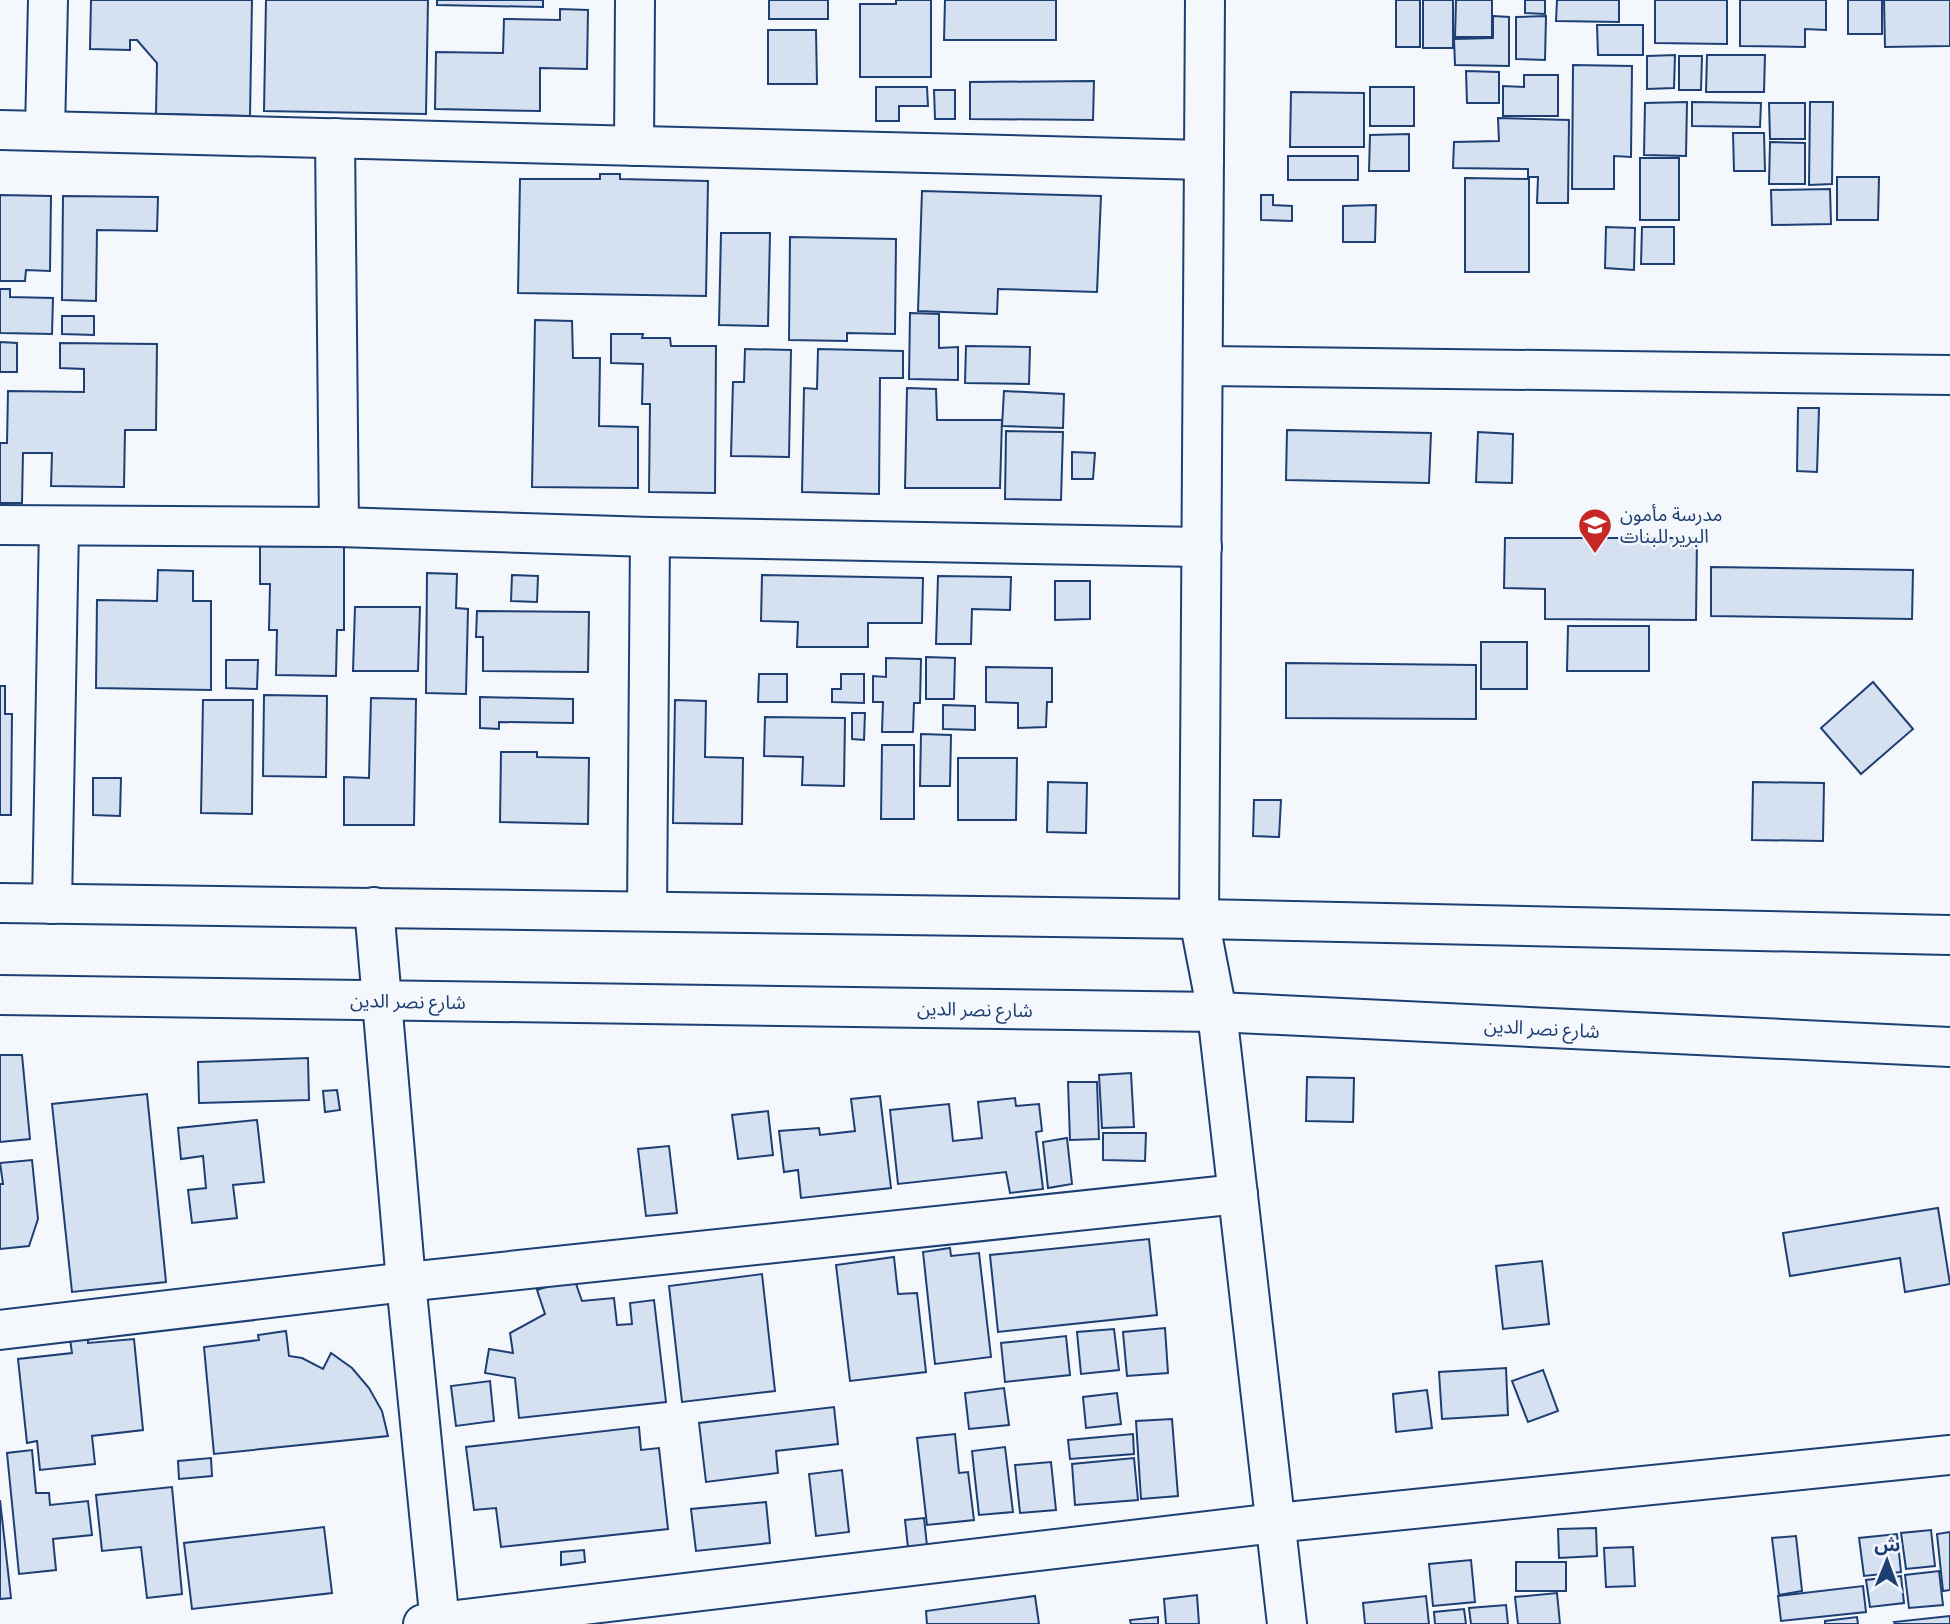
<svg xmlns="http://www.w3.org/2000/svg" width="1950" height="1624" font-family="'IBM Plex Sans','Noto Sans Arabic',sans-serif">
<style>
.building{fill:#d5e0f0;stroke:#1d3f73;stroke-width:2}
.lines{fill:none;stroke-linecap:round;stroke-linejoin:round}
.minor-casing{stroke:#1d3f73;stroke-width:42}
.minor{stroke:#f4f7fb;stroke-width:38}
.labels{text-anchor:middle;stroke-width:5;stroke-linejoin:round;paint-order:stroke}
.poi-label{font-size:19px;fill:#1d3f73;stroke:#f4f7fb;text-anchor:start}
.street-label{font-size:19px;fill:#1d3f73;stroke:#f4f7fb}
</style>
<rect width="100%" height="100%" fill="#f4f7fb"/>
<g class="building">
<polygon points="91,0 252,0 250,116 156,114 157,63 137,40 130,40 130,50 90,49"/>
<polygon points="266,0 428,0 426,114 264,111"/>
<polygon points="437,0 543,0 543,7 437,5"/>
<rect x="769" y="0" width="59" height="19"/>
<polygon points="896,0 931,0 931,77 860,77 860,4 896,4"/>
<polygon points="945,0 1056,0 1056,40 944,40"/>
<rect x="1396" y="0" width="24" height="47"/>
<rect x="1423" y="0" width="30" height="48"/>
<polygon points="1456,0 1492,0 1492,37 1455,37"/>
<polygon points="1525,0 1545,0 1545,14 1525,13"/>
<polygon points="1557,0 1619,0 1619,22 1556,21"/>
<polygon points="1655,0 1727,0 1727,44 1655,43"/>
<polygon points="1740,0 1826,0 1826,30 1805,29 1805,47 1740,46"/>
<rect x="1848" y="0" width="34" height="34"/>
<polygon points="1884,0 1950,0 1950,46 1885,47"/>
<polygon points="560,9 588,10 587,69 540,68 540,111 435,109 436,52 503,53 504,19 560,20"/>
<polygon points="1493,16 1509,17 1509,66 1455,65 1454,39 1493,38"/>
<polygon points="1546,16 1545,60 1516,59 1516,17"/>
<polygon points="1597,25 1643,25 1643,55 1598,55"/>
<polygon points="768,30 816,30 817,84 768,84"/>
<polygon points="1675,55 1674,88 1647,89 1647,56"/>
<polygon points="1707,55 1765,55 1764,92 1706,92"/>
<polygon points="1679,56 1702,56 1701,90 1679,90"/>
<polygon points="1573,65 1632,66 1631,157 1614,156 1614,189 1572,189"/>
<polygon points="1466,71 1499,72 1499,103 1467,103"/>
<polygon points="1524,75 1558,75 1558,116 1503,116 1503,86 1524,87"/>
<polygon points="1094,81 1093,120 970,119 970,82"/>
<polygon points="876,87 927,87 928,106 899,106 899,121 876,121"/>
<rect x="1370" y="87" width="44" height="39"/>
<polygon points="934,90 955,90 955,119 935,119"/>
<polygon points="1291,92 1364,93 1364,147 1290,147"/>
<polygon points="1687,102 1686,156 1644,155 1645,103"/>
<polygon points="1692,102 1761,103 1760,127 1692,126"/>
<polygon points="1810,102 1833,102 1832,184 1809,185"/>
<polygon points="1769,103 1805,103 1805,139 1770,139"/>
<polygon points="1498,118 1569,120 1568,203 1537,203 1538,177 1528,177 1528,169 1453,168 1454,142 1499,141"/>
<polygon points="1733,133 1764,133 1765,171 1734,171"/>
<polygon points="1409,134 1409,171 1369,171 1370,135"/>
<polygon points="1770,142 1805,143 1805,184 1769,184"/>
<rect x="1288" y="156" width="70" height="24"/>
<rect x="1640" y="158" width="39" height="62"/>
<polygon points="600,174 620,174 620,179 708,181 706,296 518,293 520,179 600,179"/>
<polygon points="1837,177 1879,177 1878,220 1837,220"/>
<polygon points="1465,178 1529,179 1529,272 1465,272"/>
<polygon points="1830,189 1831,224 1772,225 1771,190"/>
<polygon points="922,191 1101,196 1097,292 998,289 997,314 918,311"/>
<polygon points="0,195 51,196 50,271 26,270 25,281 0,281"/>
<polygon points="1261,195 1273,195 1273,205 1292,206 1292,221 1261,220"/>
<polygon points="63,196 158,197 157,231 97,230 96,301 62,300"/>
<polygon points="1376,205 1375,242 1343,242 1343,206"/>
<polygon points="1606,227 1635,228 1634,270 1605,268"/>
<polygon points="1642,227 1674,227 1674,264 1641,264"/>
<polygon points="721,233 770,233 768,326 719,325"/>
<polygon points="790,237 896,239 895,334 847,333 847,341 789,340"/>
<polygon points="0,289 10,289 10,297 53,298 52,334 0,333"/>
<polygon points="910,313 939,314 939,348 958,347 958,380 909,379"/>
<polygon points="62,316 94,316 94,335 62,334"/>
<polygon points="535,320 572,321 573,358 600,358 599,426 638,427 638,488 532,487"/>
<polygon points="611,334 643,334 642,338 670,338 671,346 716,346 715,493 649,492 650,404 642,404 643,364 611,363"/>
<polygon points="0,342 17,343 17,372 0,372"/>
<polygon points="60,343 157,344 156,430 125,430 124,487 51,486 52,453 23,453 22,503 0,503 0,443 7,443 8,391 84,392 84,369 60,368"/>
<polygon points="966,346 1030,347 1029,384 965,383"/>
<polygon points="745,349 791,350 789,457 731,456 733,382 744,382"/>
<polygon points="818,349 903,351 903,378 880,378 879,494 802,492 804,388 817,389"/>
<polygon points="907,388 936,389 937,420 1002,420 1000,488 905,488"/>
<polygon points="1004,391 1064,394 1063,428 1002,426"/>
<polygon points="1798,408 1819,408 1817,472 1797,471"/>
<polygon points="1287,430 1431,433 1429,483 1286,480"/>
<polygon points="1006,431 1063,432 1061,500 1005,499"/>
<polygon points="1478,432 1513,434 1512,483 1476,482"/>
<polygon points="1072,452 1095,453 1093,479 1072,479"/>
<polygon points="1505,538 1697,538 1696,620 1545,619 1545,589 1504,588"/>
<polygon points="260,546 344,547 344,630 337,630 336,676 276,675 277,630 269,630 270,584 260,584"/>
<polygon points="1711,567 1913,570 1912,619 1711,616"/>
<polygon points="158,570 193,571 193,601 211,601 211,690 96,688 97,600 157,601"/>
<polygon points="427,573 457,574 456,608 468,609 466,694 426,693"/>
<polygon points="512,575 538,576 537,602 511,601"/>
<polygon points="762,575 923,578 922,623 868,623 868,647 797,647 798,622 761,621"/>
<polygon points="938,576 1011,577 1010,610 972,609 971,644 936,644"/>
<polygon points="1055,581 1090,581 1090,619 1055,620"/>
<polygon points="355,607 420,607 418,671 353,671"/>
<polygon points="477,611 589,612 588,672 483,671 483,637 476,637"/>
<polygon points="1568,626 1649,626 1649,671 1567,671"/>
<rect x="1481" y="642" width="46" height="47"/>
<polygon points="926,657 955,658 954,699 926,699"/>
<polygon points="886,658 921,659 920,703 914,703 913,732 882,732 883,702 873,702 873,676 886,677"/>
<polygon points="226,660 258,660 257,689 226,688"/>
<polygon points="1286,663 1476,665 1476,719 1286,718"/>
<polygon points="986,667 1052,668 1052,702 1047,702 1046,727 1018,728 1018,703 986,702"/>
<polygon points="759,674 787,674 787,702 758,702"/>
<polygon points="841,674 864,674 864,703 832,702 832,689 841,689"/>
<polygon points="1873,682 1913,729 1861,774 1821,728"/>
<polygon points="0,686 5,686 5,714 12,714 11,815 0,815"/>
<polygon points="264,695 327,696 326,777 263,776"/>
<polygon points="480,697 573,699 573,723 499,722 499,729 480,728"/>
<polygon points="371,698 416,699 414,825 344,825 344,777 369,778"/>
<polygon points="203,700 253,700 252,814 201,813"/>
<polygon points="675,700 706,701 705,757 743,758 742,824 673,823"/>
<polygon points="943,705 975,706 975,730 943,729"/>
<polygon points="852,713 865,713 864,740 852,739"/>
<polygon points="765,717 845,718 844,786 802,785 803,757 764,756"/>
<polygon points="921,734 951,735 950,786 920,786"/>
<polygon points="882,745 914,745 914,819 881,819"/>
<polygon points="501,752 537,752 537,757 589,758 588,824 500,822"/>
<polygon points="958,758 1017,758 1016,820 958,820"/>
<polygon points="93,778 121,778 120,816 93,815"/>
<polygon points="1048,782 1087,783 1086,833 1047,832"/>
<polygon points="1753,782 1824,783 1823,841 1752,840"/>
<polygon points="1254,800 1281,800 1279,837 1253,836"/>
<polygon points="0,1055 22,1055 30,1139 0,1142"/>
<polygon points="308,1058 309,1100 199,1103 198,1062"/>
<polygon points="1131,1073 1134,1127 1102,1128 1099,1075"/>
<polygon points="1307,1077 1354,1078 1353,1122 1306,1121"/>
<polygon points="1068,1082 1097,1082 1099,1139 1070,1140"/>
<polygon points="337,1090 340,1110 325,1112 323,1091"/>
<polygon points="147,1094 166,1282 72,1292 52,1104"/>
<polygon points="880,1096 891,1188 801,1198 798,1170 784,1172 779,1131 819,1128 820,1135 855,1131 851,1099"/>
<polygon points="1015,1098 1016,1106 1039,1104 1042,1131 1036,1132 1043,1189 1010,1193 1006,1172 898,1184 890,1110 949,1104 953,1141 982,1138 978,1102"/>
<polygon points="768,1111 773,1155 738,1159 732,1115"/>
<polygon points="257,1120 264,1182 233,1185 237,1218 192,1223 188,1190 206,1188 203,1156 181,1159 178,1128"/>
<polygon points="1103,1133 1146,1133 1145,1161 1103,1160"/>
<polygon points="1067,1138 1072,1184 1048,1188 1043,1142"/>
<polygon points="669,1146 677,1213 646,1216 638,1149"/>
<polygon points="32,1160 38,1219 29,1246 0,1249 0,1184 3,1184 0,1163"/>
<polygon points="1938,1208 1950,1284 1905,1292 1900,1258 1790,1276 1783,1233"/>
<polygon points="1149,1239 1157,1315 998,1332 990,1255"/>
<polygon points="950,1248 951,1256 979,1253 991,1357 935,1364 923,1252"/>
<polygon points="894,1257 898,1294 917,1293 926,1372 850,1381 836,1265"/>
<polygon points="1542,1261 1549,1324 1503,1329 1496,1266"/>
<polygon points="762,1274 775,1391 682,1402 669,1286"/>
<polygon points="574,1278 582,1301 614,1298 617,1325 632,1324 630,1303 654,1300 666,1402 519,1418 515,1378 485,1373 489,1349 513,1353 510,1333 545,1314 537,1290"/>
<polygon points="1165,1328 1168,1373 1127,1376 1123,1332"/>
<polygon points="1114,1329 1119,1370 1081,1374 1077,1332"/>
<polygon points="286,1331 289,1356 302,1358 323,1369 331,1353 352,1368 369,1388 382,1411 388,1436 214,1454 204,1347 259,1340 258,1335"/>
<polygon points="1066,1336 1070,1375 1005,1382 1001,1343"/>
<polygon points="88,1337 88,1343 134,1339 143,1430 92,1436 95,1464 40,1470 37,1441 27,1443 18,1359 72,1353 70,1339"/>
<polygon points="1506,1368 1508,1415 1442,1419 1439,1372"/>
<polygon points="1543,1370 1558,1411 1528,1422 1512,1381"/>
<polygon points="490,1381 494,1421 456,1426 451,1386"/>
<polygon points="1004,1388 1009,1425 969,1429 965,1393"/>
<polygon points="1427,1390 1432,1428 1396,1432 1393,1394"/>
<polygon points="1117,1393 1121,1424 1086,1428 1083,1397"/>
<polygon points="834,1407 838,1444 776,1451 778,1473 706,1482 699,1423"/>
<polygon points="1172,1419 1178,1496 1141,1499 1136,1421"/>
<polygon points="639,1427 641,1450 659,1448 668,1529 501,1547 496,1508 474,1510 466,1447"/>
<polygon points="955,1434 959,1473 968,1472 974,1520 927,1525 917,1438"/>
<polygon points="1133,1434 1134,1454 1070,1459 1068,1440"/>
<polygon points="1005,1447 1013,1512 979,1515 972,1451"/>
<polygon points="32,1450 36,1493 49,1493 50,1505 88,1501 92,1535 53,1539 56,1570 19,1574 7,1453"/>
<polygon points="211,1458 212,1476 179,1479 178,1461"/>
<polygon points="1134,1458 1138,1500 1075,1505 1072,1464"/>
<polygon points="1051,1462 1056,1510 1020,1513 1015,1465"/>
<polygon points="842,1470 849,1532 816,1536 809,1474"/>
<polygon points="172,1487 182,1594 147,1598 141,1547 102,1551 96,1495"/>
<polygon points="0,1500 11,1598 0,1599"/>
<polygon points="766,1502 770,1543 696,1551 691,1509"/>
<polygon points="924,1518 928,1555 909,1557 905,1520"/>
<polygon points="324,1527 332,1593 192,1609 184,1543"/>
<polygon points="1596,1528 1597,1556 1559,1558 1558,1529"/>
<polygon points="1931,1530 1935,1566 1906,1569 1901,1533"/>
<polygon points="1950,1532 1950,1590 1943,1591 1937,1534"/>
<polygon points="1897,1534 1901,1572 1864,1576 1859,1538"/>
<polygon points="1796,1536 1802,1591 1779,1595 1772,1538"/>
<polygon points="1633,1547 1635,1586 1606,1587 1604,1548"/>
<polygon points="584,1550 585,1562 561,1565 561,1552"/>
<polygon points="1471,1560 1475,1602 1433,1606 1429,1564"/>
<rect x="1516" y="1562" width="50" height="29"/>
<polygon points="1939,1571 1943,1605 1909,1608 1905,1575"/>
<polygon points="1901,1576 1904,1603 1870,1607 1866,1580"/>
<polygon points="1863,1586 1866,1612 1781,1621 1778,1596"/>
<polygon points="1557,1593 1560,1624 1518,1624 1515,1597"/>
<polygon points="1197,1595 1199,1624 1166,1624 1164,1599"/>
<polygon points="1035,1596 1039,1624 927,1624 926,1611"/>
<polygon points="1426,1596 1429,1624 1365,1624 1363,1603"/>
<polygon points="1506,1605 1508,1624 1471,1624 1469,1608"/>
<polygon points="1464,1609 1466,1624 1435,1624 1434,1612"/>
<polygon points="1950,1616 1950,1624 1895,1624 1894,1622"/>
<polygon points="1158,1617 1158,1624 1131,1624 1130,1620"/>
<polygon points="1857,1617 1858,1624 1825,1624 1825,1621"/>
</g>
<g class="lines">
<g class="minor-casing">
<g id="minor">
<polyline points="1205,0 1199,919 1217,1012 1287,1624"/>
<polyline points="0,130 1204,160"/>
<polyline points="45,131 48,0"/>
<polyline points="335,138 339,527"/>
<polyline points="634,146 635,0"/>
<polyline points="1203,366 1950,375"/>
<polyline points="0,525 339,527 650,537 1202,547"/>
<polyline points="0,903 1199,919 1950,935"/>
<polyline points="52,904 59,526"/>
<polyline points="374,907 406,1282 440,1624"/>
<polyline points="647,911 650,537"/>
<polyline points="0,995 1217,1012 1950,1047"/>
<polyline points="0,1330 406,1282 1238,1194"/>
<polyline points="423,1624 1275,1523 1950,1455"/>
</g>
</g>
<use href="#minor" class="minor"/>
</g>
<defs>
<g id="school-pin" transform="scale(1.75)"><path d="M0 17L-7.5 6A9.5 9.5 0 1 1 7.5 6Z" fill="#c62828" stroke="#f4f7fb"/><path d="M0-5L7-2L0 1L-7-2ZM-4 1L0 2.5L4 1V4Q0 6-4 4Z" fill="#fff"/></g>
</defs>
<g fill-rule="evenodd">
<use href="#school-pin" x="1595" y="525"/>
</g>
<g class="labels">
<g class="poi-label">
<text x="1620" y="521">مدرسة مأمون<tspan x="1620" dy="22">البرير للبنات</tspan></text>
</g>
<g class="street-label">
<text transform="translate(408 1001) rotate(1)" y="7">شارع نصر الدين</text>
<text transform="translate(975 1009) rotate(1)" y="7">شارع نصر الدين</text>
<text transform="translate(1542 1028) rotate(3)" y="7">شارع نصر الدين</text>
</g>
</g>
<g transform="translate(1887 1561) rotate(1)" stroke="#f4f7fb" stroke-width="5" paint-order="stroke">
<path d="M0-5L12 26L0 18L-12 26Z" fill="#1d3f73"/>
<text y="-10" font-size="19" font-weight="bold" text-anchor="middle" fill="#1d3f73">ش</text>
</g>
</svg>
